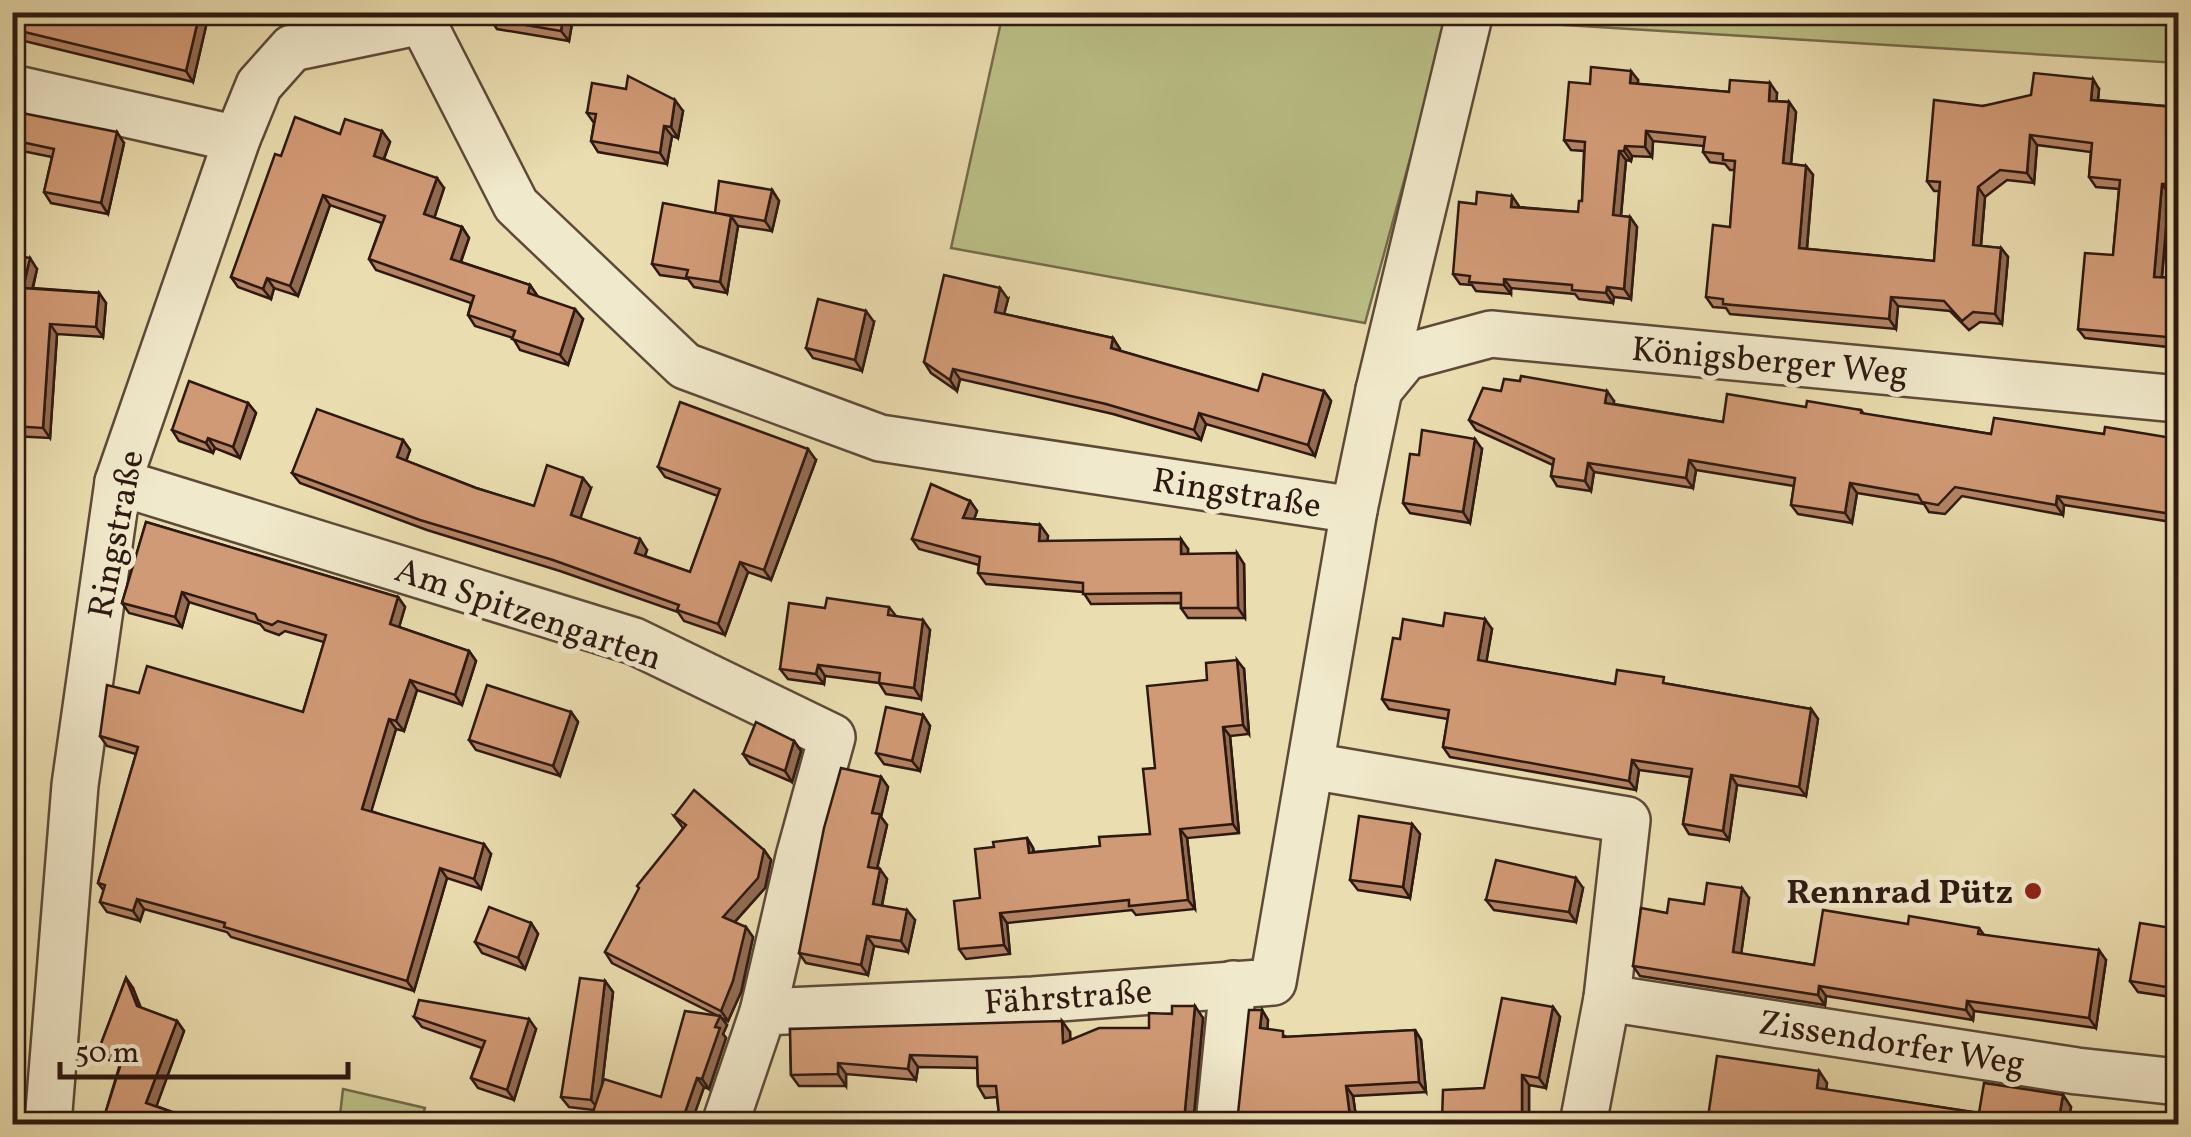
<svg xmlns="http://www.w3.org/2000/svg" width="2191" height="1137" font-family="Vollkorn,serif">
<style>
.green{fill:#bbc087;stroke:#746c4c;stroke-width:2.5}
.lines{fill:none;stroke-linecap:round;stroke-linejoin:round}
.minor-casing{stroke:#5d4a38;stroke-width:50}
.minor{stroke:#f1e9cb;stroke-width:45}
.wall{fill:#b48465;stroke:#2e1911;stroke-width:2.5}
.shaded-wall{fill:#926c53;stroke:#2e1911;stroke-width:2.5}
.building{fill:#d19a76;stroke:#2e1911;stroke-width:2.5}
.poi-dot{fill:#8f2418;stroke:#f1e9cb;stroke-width:4}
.labels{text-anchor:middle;stroke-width:10;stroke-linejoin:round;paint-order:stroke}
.street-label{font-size:35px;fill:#2e1911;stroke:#f1e9cb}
.poi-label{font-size:35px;font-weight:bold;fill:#2e1911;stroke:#f1e9cb;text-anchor:end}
</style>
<rect width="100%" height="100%" fill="#eaddaf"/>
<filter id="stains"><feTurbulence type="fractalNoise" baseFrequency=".002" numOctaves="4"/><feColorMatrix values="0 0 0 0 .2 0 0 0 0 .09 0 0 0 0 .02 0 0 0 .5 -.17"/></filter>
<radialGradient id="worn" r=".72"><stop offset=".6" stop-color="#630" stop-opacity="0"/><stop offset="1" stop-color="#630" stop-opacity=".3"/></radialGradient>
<g class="green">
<polygon points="1487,12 2178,13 2178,63 1485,20"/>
<polygon points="1003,13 1450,13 1365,323 951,248"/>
<polygon points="343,1089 425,1108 420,1124 339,1124"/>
</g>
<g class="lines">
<g class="minor-casing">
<g id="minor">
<polyline points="12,88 237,139"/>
<polyline points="1379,390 1406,357 1491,334 2178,399"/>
<polyline points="118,482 634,641 832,737 799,857 763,1012"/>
<polyline points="1311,766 1627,820 1607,998 1583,1124"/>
<polyline points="1607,998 2077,1071 2178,1082"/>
<polyline points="48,1124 75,785 118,482 237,139 259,85 292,48 422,21 516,205 685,366 880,438 1354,510"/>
<polyline points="725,1124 763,1012 1033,1000 1273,982 1354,510 1379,390 1470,12"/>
<polyline points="1219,1124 1233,984"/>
</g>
</g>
<use href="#minor" class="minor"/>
</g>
<g class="wall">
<polygon points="12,12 209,12 209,13 193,82 12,38"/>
<polygon points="491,12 574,12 569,41 497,29 490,19"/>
<polygon points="1638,80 1638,84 1729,92 1777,93 1776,101 1789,102 1796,112 1791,164 1806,166 1813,175 1807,249 1934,261 1939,191 1934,191 1927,181 1983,106 2099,89 2098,100 2175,107 2178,113 2178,147 2174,194 2169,194 2162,277 2178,278 2178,348 2085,338 2078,329 2113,255 2119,189 2096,187 2089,177 2091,152 2037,145 2034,183 2007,180 1985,197 1981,246 2001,248 2008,257 2002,324 1980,322 1969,330 1950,311 1898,306 1896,329 1730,314 1726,308 1713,307 1706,297 1730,227 1735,170 1730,170 1725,164 1710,162 1703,152 1704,146 1653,141 1652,157 1632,156 1631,161 1626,160 1621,216 1630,217 1637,227 1631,299 1614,297 1613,303 1579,299 1575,294 1511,288 1511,294 1476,291 1472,285 1460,284 1453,274 1476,204 1512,196 1519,207 1578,212 1582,201 1584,151 1571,150 1564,140 1590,84"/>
<polygon points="12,111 124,143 108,214 51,203 44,192 52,157 12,149"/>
<polygon points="683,111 678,138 672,136 667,164 598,152 591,141 594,123 587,113"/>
<polygon points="382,131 390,142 384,159 444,188 434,218 462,227 469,238 461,262 530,285 537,296 583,319 568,365 520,350 513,338 475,326 468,315 471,303 376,270 369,259 382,223 330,205 298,296 274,288 271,299 238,287 231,277 281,156 340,134"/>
<polygon points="772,190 779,201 772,231 738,226 727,293 694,287 688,279 660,275 652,264 715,213"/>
<polygon points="12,255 37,269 33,288 99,293 106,303 103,337 57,334 50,438 12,436"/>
<polygon points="1008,299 1004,314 1113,338 1120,349 1120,351 1258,391 1324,391 1331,401 1315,456 1206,424 1201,440 1113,414 960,379 957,391 931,373 924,362"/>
<polygon points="874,322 862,371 813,358 806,348"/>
<polygon points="1501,391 1614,401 1614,404 1723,422 1806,407 1861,410 1864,414 1991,434 2104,434 2178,439 2178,523 2064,505 2063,515 1962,496 1945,514 1929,512 1924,504 1857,493 1852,523 1798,514 1791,505 1794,486 1696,470 1693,488 1594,472 1591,491 1557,486 1551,476 1553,465 1476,430 1469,420"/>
<polygon points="248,403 256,413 240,458 215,448 213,453 179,441 172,430"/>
<polygon points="403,440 410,450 406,461 476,488 534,506 591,488 580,518 647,550 645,556 690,572 718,496 665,477 658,467 816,460 771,580 748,572 725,635 684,621 678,612 560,571 427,530 300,483 292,473"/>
<polygon points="1482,449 1470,523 1410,513 1403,503 1419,455"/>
<polygon points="970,501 977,511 974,519 1040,525 1048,536 1047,541 1188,549 1188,554 1244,564 1245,618 1188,618 1181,608 1181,603 1091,604 1083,592 986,584 978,573 979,565 919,549 912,539"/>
<polygon points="146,522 398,597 405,607 399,627 469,651 476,661 462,705 417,690 404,731 396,729 371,811 491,854 481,889 447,878 414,991 231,937 227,932 144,909 140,921 107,912 100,902 104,891 98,883 136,754 107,746 100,736 139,693 303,712 324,642 285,631 279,635 265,630 260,624 189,602 182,627 129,613 122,603"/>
<polygon points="889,607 896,616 930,630 921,699 886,694 879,683 825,676 824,684 788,679 780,669 825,608"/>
<polygon points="1443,626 1492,629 1486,662 1615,684 1669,684 1811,709 1818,719 1806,796 1737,785 1729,840 1689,834 1683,824 1690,777 1639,770 1636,790 1450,757 1443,747 1448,719 1389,709 1382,699 1400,639"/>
<polygon points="1244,669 1249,734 1230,736 1239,833 1187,838 1195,909 1136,915 1132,910 1007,923 1010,954 966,959 959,949 980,898 994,847 1027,838 1033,848 1034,852 1100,846 1150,834 1155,768 1207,680"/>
<polygon points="571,712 578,722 560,776 476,750 469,740"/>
<polygon points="923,715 930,726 920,771 884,764 876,753"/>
<polygon points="794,741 801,751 792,782 750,764 743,754"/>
<polygon points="881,777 888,787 881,817 887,825 877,869 887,879 882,906 915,920 908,952 874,946 868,975 806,963 799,953"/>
<polygon points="674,816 764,850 771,860 765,888 735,922 753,937 741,992 728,1021 721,1018 727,1025 723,1034 726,1038 709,1089 704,1087 691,1124 589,1124 594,1110 569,1107 561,1097 605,981 613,992 602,1086 661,1097 716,1015 612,963 605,952 683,828"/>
<polygon points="1412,824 1420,834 1410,898 1358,890 1350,880"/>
<polygon points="1583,888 1576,922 1494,910 1486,900"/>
<polygon points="1749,898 1741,954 1814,965 1908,924 1979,928 1984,935 2106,960 2096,1028 1974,1011 1973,1020 1826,996 1825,1005 1640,976 1633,966 1667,913 1704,904"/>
<polygon points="531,923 538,934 525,969 482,953 475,942"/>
<polygon points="2178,929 2178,998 2138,992 2130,981"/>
<polygon points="126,978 133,988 141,1008 177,1021 184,1031 156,1106 175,1113 182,1124 102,1124 120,1064 106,1059 99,1049"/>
<polygon points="1553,1007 1560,1017 1546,1088 1529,1085 1529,1124 1446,1124 1442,1120 1484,1088"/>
<polygon points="1262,1010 1268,1020 1267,1029 1287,1037 1415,1030 1421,1040 1426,1092 1353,1096 1357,1124 1238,1124 1237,1123"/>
<polygon points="414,1017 536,1029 514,1100 478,1088 471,1078 482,1048 422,1027"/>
<polygon points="1203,1018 1193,1124 1000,1124 997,1097 985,1098 978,1086 977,1068 918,1067 916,1080 846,1074 846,1086 799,1086 791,1075 790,1029 1070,1032 1070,1040 1149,1028"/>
<polygon points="1819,1071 1827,1083 1826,1090 1979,1113 2063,1095 2071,1107 2068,1124 1714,1124 1708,1117"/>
</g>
<g class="shaded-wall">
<polygon points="200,12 209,13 193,82 186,71"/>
<polygon points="564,12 574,12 569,41 561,31"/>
<polygon points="1631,71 1638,80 1637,93 1630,83"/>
<polygon points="2093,79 2099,89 2097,109 2091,100"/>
<polygon points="1770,83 1777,93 1776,110 1769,101"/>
<polygon points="675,100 683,111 678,138 671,127"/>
<polygon points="1789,102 1796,112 1790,173 1783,163"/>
<polygon points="2175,107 2178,113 2178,147 2174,194 2167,184"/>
<polygon points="664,126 672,136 667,164 660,153"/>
<polygon points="382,131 390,142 381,166 374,156"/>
<polygon points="1646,131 1653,141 1652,157 1645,147"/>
<polygon points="117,132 124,143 108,214 101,203"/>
<polygon points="2030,135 2037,145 2034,183 2027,173"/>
<polygon points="1625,146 1632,156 1631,161 1624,151"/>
<polygon points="1619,151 1626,160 1620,225 1613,215"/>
<polygon points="1806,166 1813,175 1806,258 1799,248"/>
<polygon points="437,178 444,188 432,225 424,214"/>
<polygon points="2162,184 2169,194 2161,286 2154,277"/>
<polygon points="1978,187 1985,197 1980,255 1973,245"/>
<polygon points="772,190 779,201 772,231 765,221"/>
<polygon points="323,195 330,205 298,296 290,286"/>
<polygon points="1512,196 1519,206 1518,216 1511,207"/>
<polygon points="731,216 738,226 727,293 720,282"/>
<polygon points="1630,217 1637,227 1631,299 1624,289"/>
<polygon points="462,227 469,238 458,269 451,259"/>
<polygon points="2001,248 2008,257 2002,324 1995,314"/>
<polygon points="30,258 37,269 30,298 23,288"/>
<polygon points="267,278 274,288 271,299 263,289"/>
<polygon points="1504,279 1511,288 1511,294 1504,285"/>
<polygon points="530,285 537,295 535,303 528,293"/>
<polygon points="1607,287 1614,297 1613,303 1606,293"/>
<polygon points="1000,288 1008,299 1002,322 995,312"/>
<polygon points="99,293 106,303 103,337 96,327"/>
<polygon points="1891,297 1898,306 1896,329 1889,319"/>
<polygon points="575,309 583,319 568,365 560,355"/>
<polygon points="866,311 874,322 862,371 855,360"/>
<polygon points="50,324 57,334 50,438 43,428"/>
<polygon points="1113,338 1120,349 1118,359 1111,348"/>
<polygon points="953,369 960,379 957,391 950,380"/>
<polygon points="1324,391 1331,401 1315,456 1308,445"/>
<polygon points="1607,391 1614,401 1612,413 1605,403"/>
<polygon points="248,403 256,413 240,458 233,447"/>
<polygon points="1199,413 1206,424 1201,440 1194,430"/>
<polygon points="208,438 215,448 213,453 206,443"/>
<polygon points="1475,439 1482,449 1470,523 1463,512"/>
<polygon points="403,440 410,450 404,467 397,457"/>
<polygon points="808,449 816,460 771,580 764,570"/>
<polygon points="1689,460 1696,470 1693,488 1686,478"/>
<polygon points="1588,463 1594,472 1591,491 1585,481"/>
<polygon points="583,478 591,488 578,525 571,515"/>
<polygon points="1850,483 1857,493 1852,523 1845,513"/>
<polygon points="2057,496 2064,505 2063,515 2056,505"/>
<polygon points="970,501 977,511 971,528 963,518"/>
<polygon points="12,515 19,524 16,588 12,583"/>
<polygon points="1040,525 1048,536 1046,551 1039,541"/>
<polygon points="640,539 647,550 642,563 635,553"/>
<polygon points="1181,539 1188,549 1188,564 1181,554"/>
<polygon points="1237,553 1244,564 1245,618 1238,608"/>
<polygon points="740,562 748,572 725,635 718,624"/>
<polygon points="182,592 189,602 182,627 175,617"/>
<polygon points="398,597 405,607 397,634 390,624"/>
<polygon points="1485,619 1492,629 1485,670 1478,660"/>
<polygon points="923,620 930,630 921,699 914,688"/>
<polygon points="469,651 476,661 462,705 455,695"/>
<polygon points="1237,660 1244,669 1249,734 1243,725"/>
<polygon points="818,665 825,676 824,684 816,674"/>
<polygon points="410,680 417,690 404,731 396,721"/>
<polygon points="1811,709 1818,719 1806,796 1799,787"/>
<polygon points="571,712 578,722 560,776 553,766"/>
<polygon points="923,715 930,726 920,771 912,761"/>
<polygon points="389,719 396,729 369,819 362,809"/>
<polygon points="1223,727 1230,736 1239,833 1233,824"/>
<polygon points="794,741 801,751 792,782 785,771"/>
<polygon points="1632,760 1639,770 1636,790 1629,781"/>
<polygon points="1731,775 1737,785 1729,840 1723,831"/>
<polygon points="881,777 888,787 881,817 887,825 875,877 868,867 872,813"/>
<polygon points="1412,824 1420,834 1410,898 1403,887"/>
<polygon points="1180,829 1187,838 1195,909 1188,900"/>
<polygon points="1027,838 1033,848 1035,862 1029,853"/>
<polygon points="484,844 491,854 481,889 474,879"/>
<polygon points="764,850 771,860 765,888 730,927 723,917"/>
<polygon points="440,868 447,878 414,991 407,981"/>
<polygon points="880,869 887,879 880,914 873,904"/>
<polygon points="1576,878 1583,888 1576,922 1569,912"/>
<polygon points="1742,888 1749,898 1740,962 1733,952"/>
<polygon points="137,899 144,909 140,921 133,911"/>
<polygon points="907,910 915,920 908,952 901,941"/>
<polygon points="1000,913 1007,923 1010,954 1004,945"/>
<polygon points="531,923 538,934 525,969 518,958"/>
<polygon points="746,927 753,937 741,992 728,1021 721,1011"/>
<polygon points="867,936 874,946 868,975 861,965"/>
<polygon points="2099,950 2106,960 2096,1028 2089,1018"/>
<polygon points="126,978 133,988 144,1017 137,1006"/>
<polygon points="605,981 613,992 599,1110 591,1100"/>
<polygon points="1819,986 1826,996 1825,1005 1818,995"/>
<polygon points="1967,1001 1974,1011 1973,1020 1966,1010"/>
<polygon points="1195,1006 1203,1018 1193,1124 1188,1124 1185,1110"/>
<polygon points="1553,1007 1560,1017 1546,1088 1539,1078"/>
<polygon points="1262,1010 1268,1020 1267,1037 1260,1028"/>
<polygon points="720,1016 727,1025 723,1034 726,1038 709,1089 702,1079 715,1027"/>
<polygon points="529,1019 536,1029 514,1100 507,1090"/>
<polygon points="177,1021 184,1031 154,1113 146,1103"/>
<polygon points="1062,1021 1070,1032 1071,1054 1063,1043"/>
<polygon points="1415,1030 1421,1040 1426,1092 1419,1082"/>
<polygon points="910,1055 918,1067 916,1080 908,1069"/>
<polygon points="838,1063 846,1074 846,1086 838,1074"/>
<polygon points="1819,1071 1827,1083 1825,1100 1817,1088"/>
<polygon points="1522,1075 1529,1085 1529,1124 1522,1124"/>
<polygon points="697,1078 704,1087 691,1124 681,1124"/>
<polygon points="1346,1086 1353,1096 1357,1124 1351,1124"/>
<polygon points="2063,1095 2071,1107 2068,1124 2058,1124"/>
<polygon points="175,1113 182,1123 182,1124 171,1124"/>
</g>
<g class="building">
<polygon points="12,12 200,12 186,71 12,29"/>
<polygon points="491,12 564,12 561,31 490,19"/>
<polygon points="1591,67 1631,71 1630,83 1729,92 1730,80 1770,83 1769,101 1789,102 1783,163 1806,166 1799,248 1934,261 1940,182 1927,181 1934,100 1983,106 2031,95 2034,73 2093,79 2091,100 2175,107 2167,184 2162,184 2154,277 2178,278 2178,338 2078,329 2085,253 2113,255 2120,180 2089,177 2092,143 2030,135 2027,173 2000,170 1978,187 1973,245 2001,248 1995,314 1973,312 1962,321 1944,301 1891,297 1889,319 1723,304 1723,299 1706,297 1713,225 1730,227 1735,161 1723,160 1723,154 1703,152 1705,137 1646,131 1645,147 1625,146 1624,151 1619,151 1613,215 1630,217 1624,289 1607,287 1606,293 1572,290 1572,285 1504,279 1504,285 1469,282 1470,276 1453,274 1459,202 1476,204 1477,192 1512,196 1511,207 1578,212 1579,201 1582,201 1585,142 1564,140 1569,82 1590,84"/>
<polygon points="628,76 675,100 671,127 664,126 660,153 591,141 596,114 587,113 592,83 626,89"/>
<polygon points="12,111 117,132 101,203 44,192 54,149 12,140"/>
<polygon points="295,117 340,134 345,119 382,131 374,156 437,178 424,214 462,227 451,259 530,285 528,293 575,309 560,355 512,339 515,331 468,315 474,296 369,259 385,216 323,195 290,286 267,278 263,289 231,277 275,154 281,156"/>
<polygon points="719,181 772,190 765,221 716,213 731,216 720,282 686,277 688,270 652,264 663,203 715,213"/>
<polygon points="12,255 30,258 23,288 99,293 96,327 50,324 43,428 12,426"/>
<polygon points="944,275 1000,288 995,312 1113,338 1111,348 1258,391 1263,374 1324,391 1308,445 1199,413 1194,430 1106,404 953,369 950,380 924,362"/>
<polygon points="818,299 866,311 855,360 806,348"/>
<polygon points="1521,376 1607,391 1605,403 1723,422 1727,394 1806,407 1807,401 1861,410 1861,413 1991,434 1994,418 2104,434 2105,427 2178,439 2178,515 2057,496 2056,505 1955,487 1938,505 1922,502 1918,495 1850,483 1845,513 1791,505 1795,478 1689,460 1686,478 1588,463 1585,481 1551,476 1554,459 1469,420 1483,388 1501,391 1504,379 1520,381"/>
<polygon points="189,381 248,403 233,447 208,438 206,443 172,430"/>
<polygon points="680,402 808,449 764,570 740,562 718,624 677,610 679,605 553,560 420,520 292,473 317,409 403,440 397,457 476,488 534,506 547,465 583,478 571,515 640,539 635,553 690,572 720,489 658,467"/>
<polygon points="1422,430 1475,439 1463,512 1403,503 1410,454 1419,455"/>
<polygon points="931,484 970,501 963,518 1040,525 1039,541 1181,539 1181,554 1237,553 1238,608 1181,608 1181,593 1083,594 1083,583 978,573 980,557 912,539"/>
<polygon points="146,522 398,597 390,624 469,651 455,695 410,680 396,721 389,719 362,809 484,844 474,879 440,868 407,981 224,927 225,923 137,899 133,911 100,902 105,885 98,883 138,747 100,736 107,685 139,693 147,666 303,712 326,635 278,621 272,625 258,620 255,614 182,592 175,617 122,603"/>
<polygon points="827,598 889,607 888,615 923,620 914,688 879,683 880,673 818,665 816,674 780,669 789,603 825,608"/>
<polygon points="1445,613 1485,619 1478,660 1615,684 1617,670 1664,677 1663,683 1811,709 1799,787 1731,775 1723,831 1683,824 1692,769 1632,760 1629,781 1443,747 1449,710 1382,699 1393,638 1400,639 1403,619 1443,626"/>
<polygon points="1237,660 1243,725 1223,727 1233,824 1180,829 1188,900 1129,906 1129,900 1000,913 1004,945 959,949 954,901 980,898 975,849 994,847 993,842 1027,838 1029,853 1100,846 1099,837 1150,834 1143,769 1155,768 1147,686 1207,680 1206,663"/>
<polygon points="487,685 571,712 553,766 469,740"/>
<polygon points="886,707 923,715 912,761 876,753"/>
<polygon points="756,722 794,741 785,771 743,754"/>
<polygon points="841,768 881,777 872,813 880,814 868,867 880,869 873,904 907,910 901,941 867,936 861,965 799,953 824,828"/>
<polygon points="694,790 764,850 758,878 723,917 746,927 733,981 721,1011 605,952 639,888 637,886 686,825 674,816"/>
<polygon points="1359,816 1412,824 1403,887 1350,880"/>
<polygon points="1496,860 1576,878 1569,912 1486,900"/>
<polygon points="1707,883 1742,888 1733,952 1814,965 1823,910 1908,924 1909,916 1979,928 1978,934 2099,950 2089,1018 1967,1001 1966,1010 1819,986 1818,995 1633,966 1641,908 1667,913 1669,899 1704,904"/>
<polygon points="489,907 531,923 518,958 475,942"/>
<polygon points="2140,923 2178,929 2178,989 2130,981"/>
<polygon points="126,978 137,1006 177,1021 146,1103 175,1113 171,1124 102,1124 123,1057 99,1049"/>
<polygon points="580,978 605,981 591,1100 561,1097"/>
<polygon points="1502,998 1553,1007 1539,1078 1522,1075 1522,1124 1449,1124 1449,1119 1442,1120 1443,1090 1484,1088"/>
<polygon points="419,1000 529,1019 507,1090 471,1078 485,1041 414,1017"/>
<polygon points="1172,1006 1195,1006 1185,1110 1187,1124 1000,1124 996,1086 978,1086 977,1057 910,1055 908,1069 838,1063 838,1074 791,1075 790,1029 1062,1021 1063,1043 1099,1028 1149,1028 1149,1013 1172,1014"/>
<polygon points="1249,1010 1262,1010 1260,1028 1283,1031 1283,1037 1415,1030 1419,1082 1346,1086 1351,1124 1237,1123"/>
<polygon points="685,1011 720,1016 715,1027 720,1028 702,1079 697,1078 681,1124 635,1124 631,1123 630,1124 589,1124 604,1079 661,1097"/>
<polygon points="1717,1056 1819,1071 1817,1088 1979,1113 1984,1083 2063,1095 2058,1124 1756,1124 1708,1117"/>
</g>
<circle class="poi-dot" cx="2033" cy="891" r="10"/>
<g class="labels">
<g class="street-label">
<text transform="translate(1770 360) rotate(5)" y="12">Königsberger Weg</text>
<text transform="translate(1237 492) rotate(9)" y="12">Ringstraße</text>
<text transform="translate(115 534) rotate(-79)" y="12">Ringstraße</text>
<text transform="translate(529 613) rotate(19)" y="12">Am Spitzengarten</text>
<text transform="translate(1068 996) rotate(-4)" y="12">Fährstraße</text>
<text transform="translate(1892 1042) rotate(9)" y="12">Zissendorfer Weg</text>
</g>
<g class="poi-label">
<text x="2013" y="903">Rennrad Pütz</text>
</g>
</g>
<rect width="2191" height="1137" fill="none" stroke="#eaddaf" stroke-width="50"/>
<rect x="15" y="15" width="2161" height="1107" fill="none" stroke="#2e1911" stroke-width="5"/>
<rect x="25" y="25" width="2141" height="1087" fill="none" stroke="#2e1911" stroke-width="2.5"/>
<path d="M60 1062v15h288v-15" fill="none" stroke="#2e1911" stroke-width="5"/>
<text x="75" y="1062" font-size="30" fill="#2e1911" stroke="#f1e9cb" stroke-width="8" paint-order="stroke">50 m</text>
<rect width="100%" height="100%" filter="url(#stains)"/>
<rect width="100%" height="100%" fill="url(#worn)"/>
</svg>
